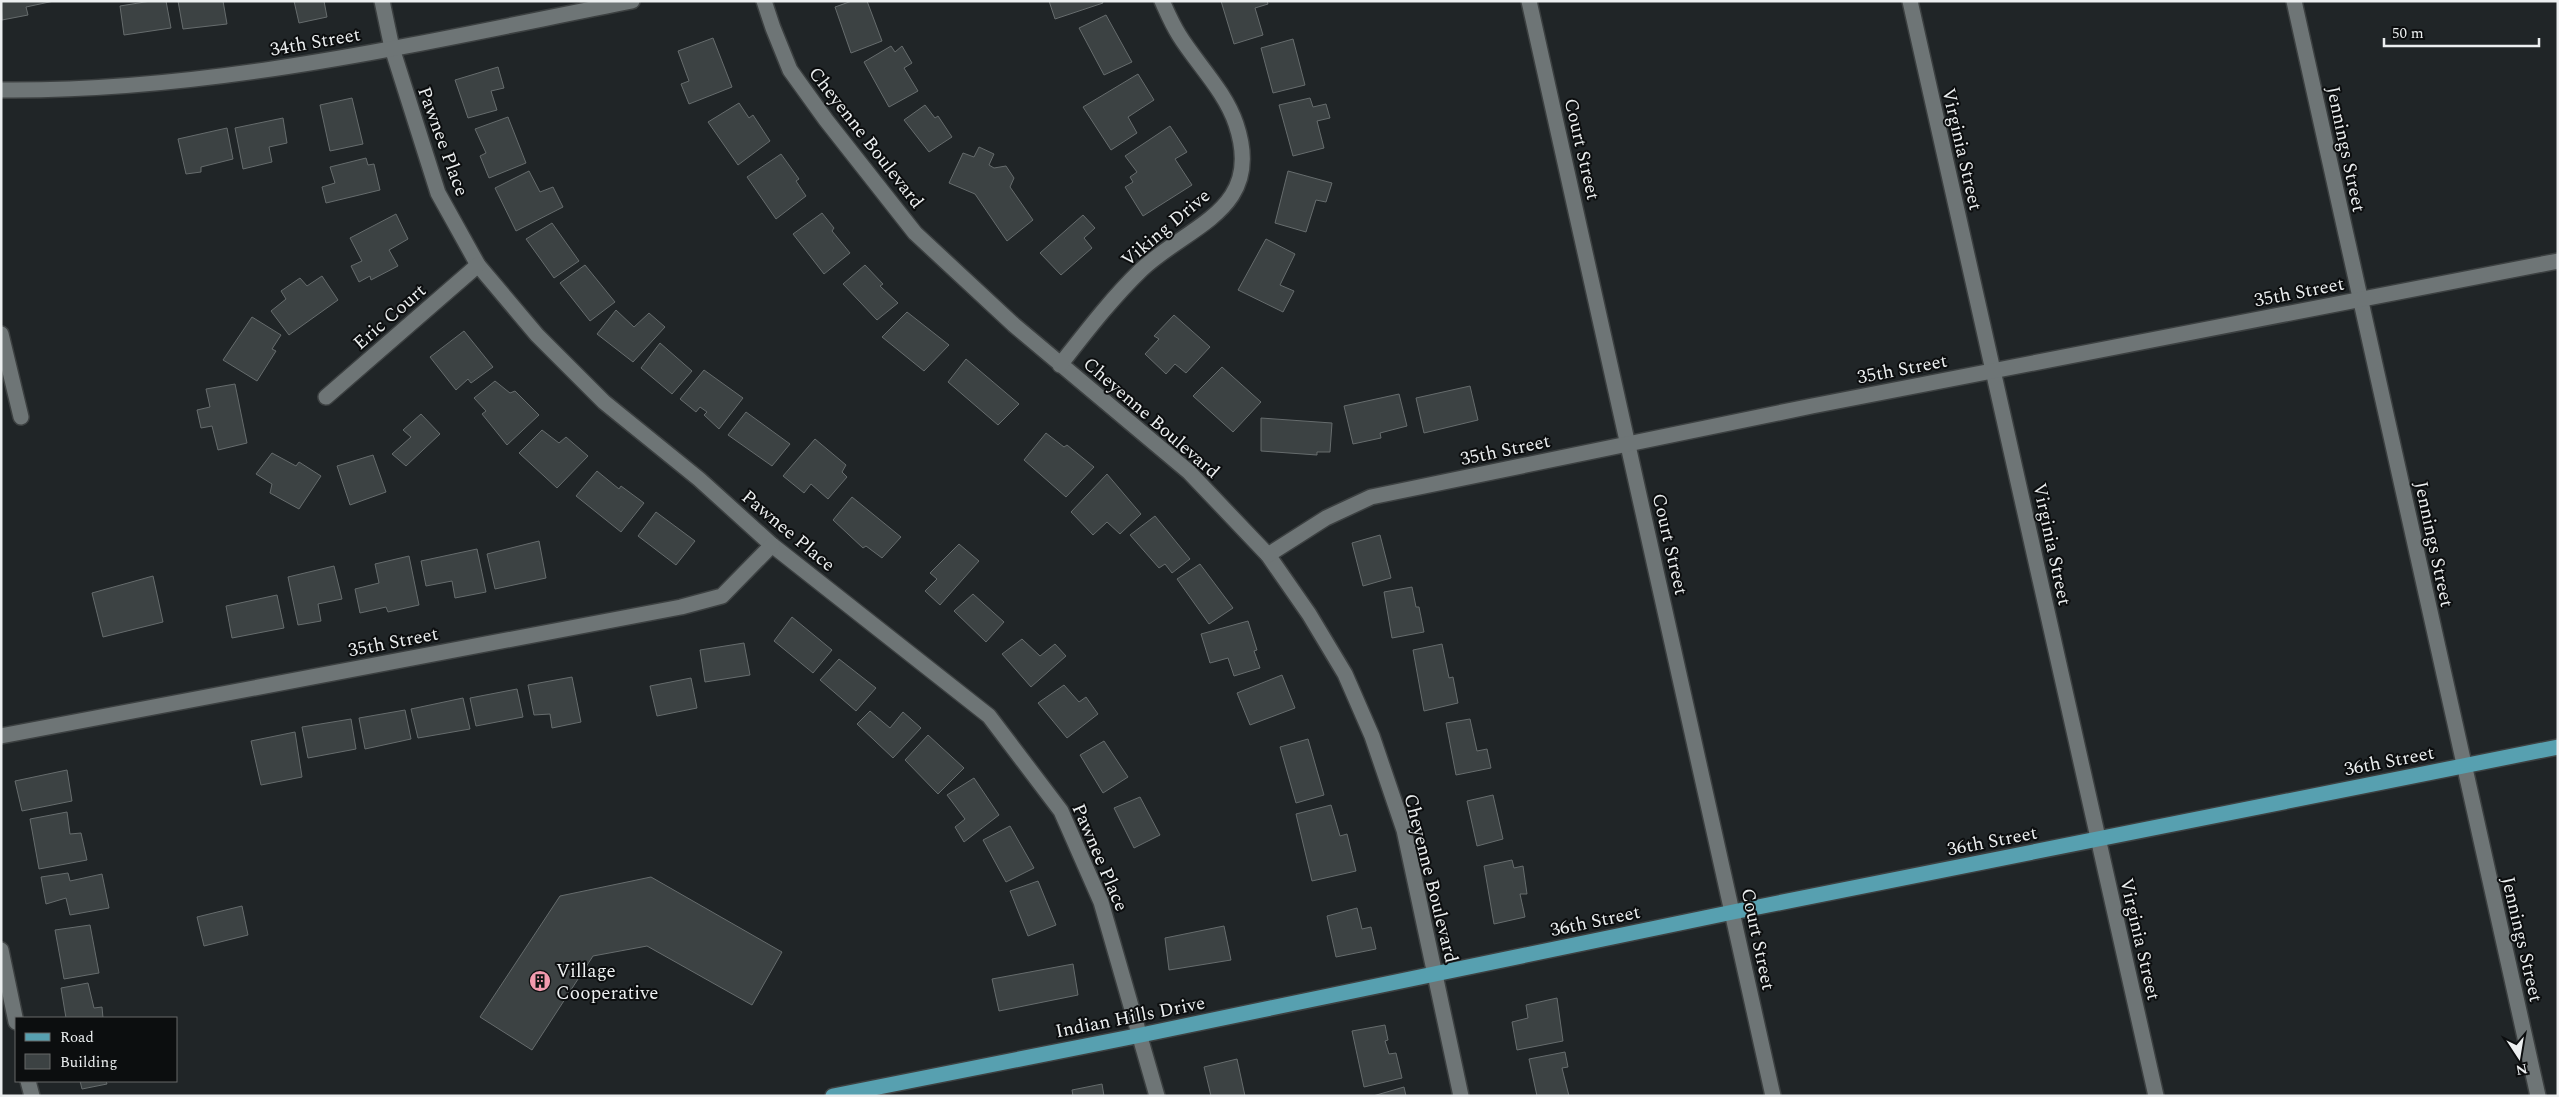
<svg xmlns="http://www.w3.org/2000/svg" width="2559" height="1097" font-family="Spectral,serif">
<style>
.building{fill:#3c4243;stroke:#666c6d}
.lines{fill:none;stroke-linecap:round;stroke-linejoin:round}
.minor-casing{stroke:#3c4041;stroke-width:18}
.major-casing{stroke:#3c4041;stroke-width:18}
.minor{stroke:#6e7576;stroke-width:15}
.major{stroke:#57a0b0;stroke-width:15}
.labels{text-anchor:middle;stroke-width:4;stroke-linejoin:round;paint-order:stroke}
.street-label{font-size:19px;fill:#eceff0;stroke:#0c0e0f}
.poi-label{font-size:19px;fill:#eceff0;stroke:#0c0e0f;text-anchor:start}
</style>
<rect width="100%" height="100%" fill="#202527"/>
<g class="building">
<polygon points="1,1 54,1 26,7 28,15 2,20"/>
<polygon points="151,1 166,1 171,28 124,35 120,6"/>
<polygon points="178,1 223,1 227,24 183,29"/>
<polygon points="294,1 324,1 327,17 299,23"/>
<polygon points="852,1 867,1 882,41 851,53 835,7"/>
<polygon points="1049,1 1102,1 1103,3 1055,19"/>
<polygon points="1221,1 1267,1 1268,4 1255,8 1263,35 1234,44"/>
<polygon points="1106,15 1132,62 1104,75 1079,28"/>
<polygon points="713,38 732,87 689,104 681,84 689,81 678,51"/>
<polygon points="1293,39 1305,85 1273,93 1261,48"/>
<polygon points="891,46 895,52 902,46 912,63 904,68 918,91 889,107 864,62"/>
<polygon points="498,67 504,88 491,91 497,110 468,118 455,80"/>
<polygon points="1138,74 1154,100 1128,117 1137,133 1111,150 1083,107"/>
<polygon points="352,98 363,144 330,151 320,105"/>
<polygon points="1310,98 1313,107 1326,104 1330,118 1317,121 1324,148 1293,156 1279,105"/>
<polygon points="739,103 749,118 753,115 770,141 738,165 708,122"/>
<polygon points="925,105 935,118 938,116 952,137 929,152 904,120"/>
<polygon points="508,117 526,163 489,178 480,156 486,153 475,129"/>
<polygon points="283,118 287,143 269,147 272,162 243,169 235,128"/>
<polygon points="1170,126 1187,152 1175,159 1192,185 1143,216 1125,187 1133,182 1130,177 1137,172 1125,156"/>
<polygon points="227,128 233,159 201,167 201,172 186,174 178,139"/>
<polygon points="979,147 994,154 989,165 994,168 1006,166 1014,178 1010,187 1033,220 1007,241 975,194 949,183 963,153 974,157"/>
<polygon points="781,154 799,179 796,181 806,196 776,219 747,177"/>
<polygon points="366,158 368,165 374,164 380,190 326,203 322,187 335,183 330,167"/>
<polygon points="529,171 540,192 553,187 563,207 516,231 495,188"/>
<polygon points="1288,171 1332,183 1326,202 1316,200 1306,232 1275,223"/>
<polygon points="822,213 834,228 832,231 850,253 824,274 793,234"/>
<polygon points="396,214 408,239 389,250 398,266 371,280 370,276 359,282 351,266 362,261 350,238"/>
<polygon points="1083,215 1095,228 1084,238 1092,248 1061,275 1040,253"/>
<polygon points="552,223 579,261 554,278 526,239"/>
<polygon points="1266,239 1295,254 1280,285 1294,291 1283,312 1238,290"/>
<polygon points="585,265 615,302 590,321 560,283"/>
<polygon points="865,265 883,284 880,286 898,303 877,320 843,284"/>
<polygon points="322,276 338,300 289,335 271,311 286,299 281,291 300,278 307,286"/>
<polygon points="616,310 634,327 649,313 665,327 633,362 597,334"/>
<polygon points="907,312 949,345 924,371 882,337"/>
<polygon points="1174,315 1210,347 1186,373 1175,364 1166,374 1145,354 1159,339 1154,336"/>
<polygon points="252,317 281,335 272,349 276,351 257,381 223,360"/>
<polygon points="464,331 493,367 471,383 468,379 456,390 430,357"/>
<polygon points="660,343 692,371 672,394 641,368"/>
<polygon points="966,359 1019,404 998,425 948,382"/>
<polygon points="1222,367 1261,402 1233,432 1193,396"/>
<polygon points="704,370 743,398 719,429 704,415 707,412 700,407 696,412 680,399"/>
<polygon points="495,381 510,393 515,391 539,415 507,445 482,414 486,411 474,398"/>
<polygon points="235,384 247,443 218,450 212,426 201,428 197,410 210,407 206,389"/>
<polygon points="1470,386 1478,420 1424,433 1416,398"/>
<polygon points="1399,394 1407,426 1380,433 1381,438 1353,444 1344,406"/>
<polygon points="746,412 790,444 772,466 728,435"/>
<polygon points="421,414 440,434 406,466 392,454 411,437 403,430"/>
<polygon points="1261,418 1332,423 1330,452 1317,452 1317,455 1261,451"/>
<polygon points="542,430 559,443 566,437 588,456 557,488 519,453"/>
<polygon points="1046,433 1064,447 1067,445 1094,467 1066,497 1024,460"/>
<polygon points="815,439 846,465 842,472 847,477 828,499 811,484 804,493 783,476"/>
<polygon points="272,453 296,466 299,462 321,476 299,509 270,493 272,484 256,474"/>
<polygon points="373,455 386,492 350,505 337,466"/>
<polygon points="597,471 619,489 621,486 644,503 621,532 576,496"/>
<polygon points="1107,474 1141,514 1120,534 1107,522 1093,535 1071,512"/>
<polygon points="852,497 901,537 882,558 866,546 863,548 833,520"/>
<polygon points="656,512 695,541 676,565 638,536"/>
<polygon points="1155,516 1190,559 1172,573 1165,564 1159,568 1130,535"/>
<polygon points="1380,535 1391,578 1363,586 1352,543"/>
<polygon points="539,541 546,578 495,589 487,554"/>
<polygon points="959,544 979,561 940,605 925,591 937,579 930,573"/>
<polygon points="477,549 486,592 455,598 452,581 426,586 421,561"/>
<polygon points="409,556 419,605 388,612 386,607 360,613 355,589 379,583 375,564"/>
<polygon points="1200,564 1233,608 1209,624 1177,579"/>
<polygon points="334,566 342,599 318,604 321,621 298,625 288,577"/>
<polygon points="153,576 163,622 103,637 92,593"/>
<polygon points="1412,587 1416,607 1419,607 1424,632 1392,638 1384,592"/>
<polygon points="973,594 1004,622 986,642 954,611"/>
<polygon points="277,595 284,628 232,638 226,606"/>
<polygon points="792,617 832,650 813,673 774,641"/>
<polygon points="1248,621 1257,650 1254,651 1260,668 1234,676 1228,658 1210,663 1201,634"/>
<polygon points="1022,639 1040,656 1055,644 1066,656 1031,687 1002,654"/>
<polygon points="744,643 750,675 705,682 700,650"/>
<polygon points="1442,644 1449,678 1453,677 1458,703 1424,711 1413,650"/>
<polygon points="839,659 876,688 856,711 820,680"/>
<polygon points="1282,675 1295,708 1250,725 1237,693"/>
<polygon points="572,677 581,722 552,728 550,714 534,715 528,685"/>
<polygon points="691,678 697,708 657,716 650,686"/>
<polygon points="1064,685 1079,702 1086,697 1098,714 1067,738 1038,703"/>
<polygon points="517,689 523,717 476,726 470,698"/>
<polygon points="463,698 470,729 418,738 411,709"/>
<polygon points="405,710 411,739 365,749 359,718"/>
<polygon points="870,711 890,728 903,712 921,728 893,758 857,724"/>
<polygon points="351,719 356,749 308,758 302,727"/>
<polygon points="1470,719 1477,751 1487,749 1491,768 1456,775 1446,723"/>
<polygon points="295,732 302,777 261,785 251,741"/>
<polygon points="928,735 964,768 938,794 905,760"/>
<polygon points="1308,739 1324,795 1296,803 1280,747"/>
<polygon points="1104,741 1128,777 1103,793 1080,755"/>
<polygon points="67,770 72,801 22,811 15,781"/>
<polygon points="974,778 999,815 964,842 955,827 965,819 947,795"/>
<polygon points="1493,795 1503,839 1477,846 1467,801"/>
<polygon points="1140,797 1160,835 1134,848 1114,808"/>
<polygon points="1331,805 1340,836 1347,834 1356,871 1312,881 1296,814"/>
<polygon points="67,812 70,834 81,833 87,860 39,869 30,819"/>
<polygon points="1010,826 1034,868 1006,882 983,840"/>
<polygon points="1512,860 1514,868 1523,866 1527,894 1520,894 1525,917 1494,924 1484,866"/>
<polygon points="68,873 70,881 102,874 109,908 70,915 66,898 46,904 41,877"/>
<polygon points="651,877 782,952 752,1005 647,946 593,956 532,1050 480,1017 560,896"/>
<polygon points="1038,881 1056,925 1028,936 1010,891"/>
<polygon points="242,906 248,935 204,946 197,917"/>
<polygon points="1357,908 1362,929 1371,927 1376,949 1336,957 1327,916"/>
<polygon points="90,925 99,973 64,979 55,930"/>
<polygon points="1224,926 1231,960 1169,970 1165,938"/>
<polygon points="1073,964 1078,995 999,1011 992,979"/>
<polygon points="88,983 94,1008 102,1007 103,1018 66,1018 61,988"/>
<polygon points="1557,998 1563,1041 1517,1050 1512,1022 1528,1018 1526,1005"/>
<polygon points="1385,1025 1388,1040 1385,1041 1389,1054 1396,1053 1402,1078 1364,1087 1352,1031"/>
<polygon points="1565,1052 1568,1067 1562,1068 1569,1096 1537,1096 1529,1059"/>
<polygon points="1237,1059 1245,1096 1211,1096 1204,1067"/>
<polygon points="80,1081 106,1081 107,1084 82,1089"/>
<polygon points="1102,1084 1104,1096 1073,1096 1072,1090"/>
<polygon points="1404,1087 1406,1096 1373,1096"/>
</g>
<g class="lines">
<g class="minor-casing">
<g id="minor">
<polyline points="382,1 392,48 438,193 478,265 537,335 604,402 699,479 772,545 989,716 1061,811 1101,902 1157,1096"/>
<polyline points="764,1 773,28 790,70 826,120 915,233 1014,325 1189,472 1268,555 1309,614 1345,674 1372,736 1404,830 1461,1096"/>
<polyline points="1529,1 1773,1096"/>
<polyline points="1910,1 2156,1096"/>
<polyline points="2294,1 2538,1096"/>
<path d="M1 90C214 92 424 42 632 1"/>
<polyline points="1,334 21,417"/>
<path d="M1060 365C1086 332 1111 299 1141 270 1190 224 1265 210 1236 124 1225 91 1197 64 1179 35 1172 24 1167 12 1162 1"/>
<polyline points="326,397 478,265"/>
<polyline points="1268,555 1326,518 1371,497 1812,406 2558,261"/>
<polyline points="1,736 681,607 722,596 772,545"/>
<polyline points="1,950 16,1022"/>
<polyline points="28,1081 32,1096"/>
</g>
</g>
<g class="major-casing">
<polyline id="major" points="833,1096 1141,1035 1733,912 2558,747"/>
</g>
<use href="#minor" class="minor"/>
<use href="#major" class="major"/>
</g>
<defs>
<g id="building-disc" transform="scale(1.125)"><circle r="9.5" fill="#f29aae" stroke="#0c0e0f"/><path d="M-4-6H4V6H1V3H-1V6H-4ZM-2.5-4.3h1.7v1.8h-1.7ZM.8-4.3h1.7v1.8H.8ZM-2.5-1h1.7V.8h-1.7ZM.8-1h1.7V.8H.8Z" fill="#111"/></g>
</defs>
<g fill-rule="evenodd">
<use href="#building-disc" x="540" y="981"/>
</g>
<g class="labels">
<g class="street-label">
<text transform="translate(315 41) rotate(-10)" y="7">34th Street</text>
<text transform="translate(867 137) rotate(52)" y="7">Cheyenne Boulevard</text>
<text transform="translate(444 141) rotate(70)" y="7">Pawnee Place</text>
<text transform="translate(1583 149) rotate(77)" y="7">Court Street</text>
<text transform="translate(1963 149) rotate(77)" y="7">Virginia Street</text>
<text transform="translate(2347 149) rotate(78)" y="7">Jennings Street</text>
<text transform="translate(1165 227) rotate(-40)" y="7">Viking Drive</text>
<text transform="translate(2299 291) rotate(-11)" y="7">35th Street</text>
<text transform="translate(389 316) rotate(-41)" y="7">Eric Court</text>
<text transform="translate(1902 368) rotate(-11)" y="7">35th Street</text>
<text transform="translate(1152 417) rotate(41)" y="7">Cheyenne Boulevard</text>
<text transform="translate(1505 449) rotate(-12)" y="7">35th Street</text>
<text transform="translate(789 530) rotate(40)" y="7">Pawnee Place</text>
<text transform="translate(1671 544) rotate(77)" y="7">Court Street</text>
<text transform="translate(2053 544) rotate(78)" y="7">Virginia Street</text>
<text transform="translate(2435 544) rotate(78)" y="7">Jennings Street</text>
<text transform="translate(393 641) rotate(-11)" y="7">35th Street</text>
<text transform="translate(2389 760) rotate(-11)" y="7">36th Street</text>
<text transform="translate(1992 840) rotate(-11)" y="7">36th Street</text>
<text transform="translate(1101 857) rotate(67)" y="7">Pawnee Place</text>
<text transform="translate(1432 878) rotate(76)" y="7">Cheyenne Boulevard</text>
<text transform="translate(1595 920) rotate(-12)" y="7">36th Street</text>
<text transform="translate(1759 939) rotate(78)" y="7">Court Street</text>
<text transform="translate(2141 939) rotate(77)" y="7">Virginia Street</text>
<text transform="translate(2523 939) rotate(77)" y="7">Jennings Street</text>
<text transform="translate(1130 1016) rotate(-11)" y="7">Indian Hills Drive</text>
</g>
<g class="poi-label">
<text x="556" y="977">Village<tspan x="556" dy="22">Cooperative</tspan></text>
</g>
</g>
<rect width="2559" height="1097" fill="none" stroke="#eceff0" stroke-width="5"/>
<rect x="15" y="1017" width="162" height="65" fill="#0c0e0f" stroke="#666869"/>
<rect x="25" y="1033" width="25" height="8" fill="#57a0b0" stroke="#666869"/>
<text x="60" y="1042" font-size="15" fill="#eceff0">Road</text>
<rect x="25" y="1054" width="25" height="15" fill="#3c4243" stroke="#666869"/>
<text x="60" y="1067" font-size="15" fill="#eceff0">Building</text>
<g transform="translate(2519 1057) rotate(168)" stroke="#0c0e0f" stroke-width="4" paint-order="stroke">
<path d="M0-4L9 19L0 12L-9 19Z" fill="#eceff0"/>
<text y="-8" font-size="14" font-weight="bold" text-anchor="middle" fill="#eceff0">N</text>
</g>
<path d="M2384 38v8h155v-8" fill="none" stroke="#eceff0" stroke-width="2.5"/>
<text x="2392" y="38" font-size="15" fill="#eceff0" stroke="#0c0e0f" stroke-width="4" paint-order="stroke">50 m</text>
</svg>
